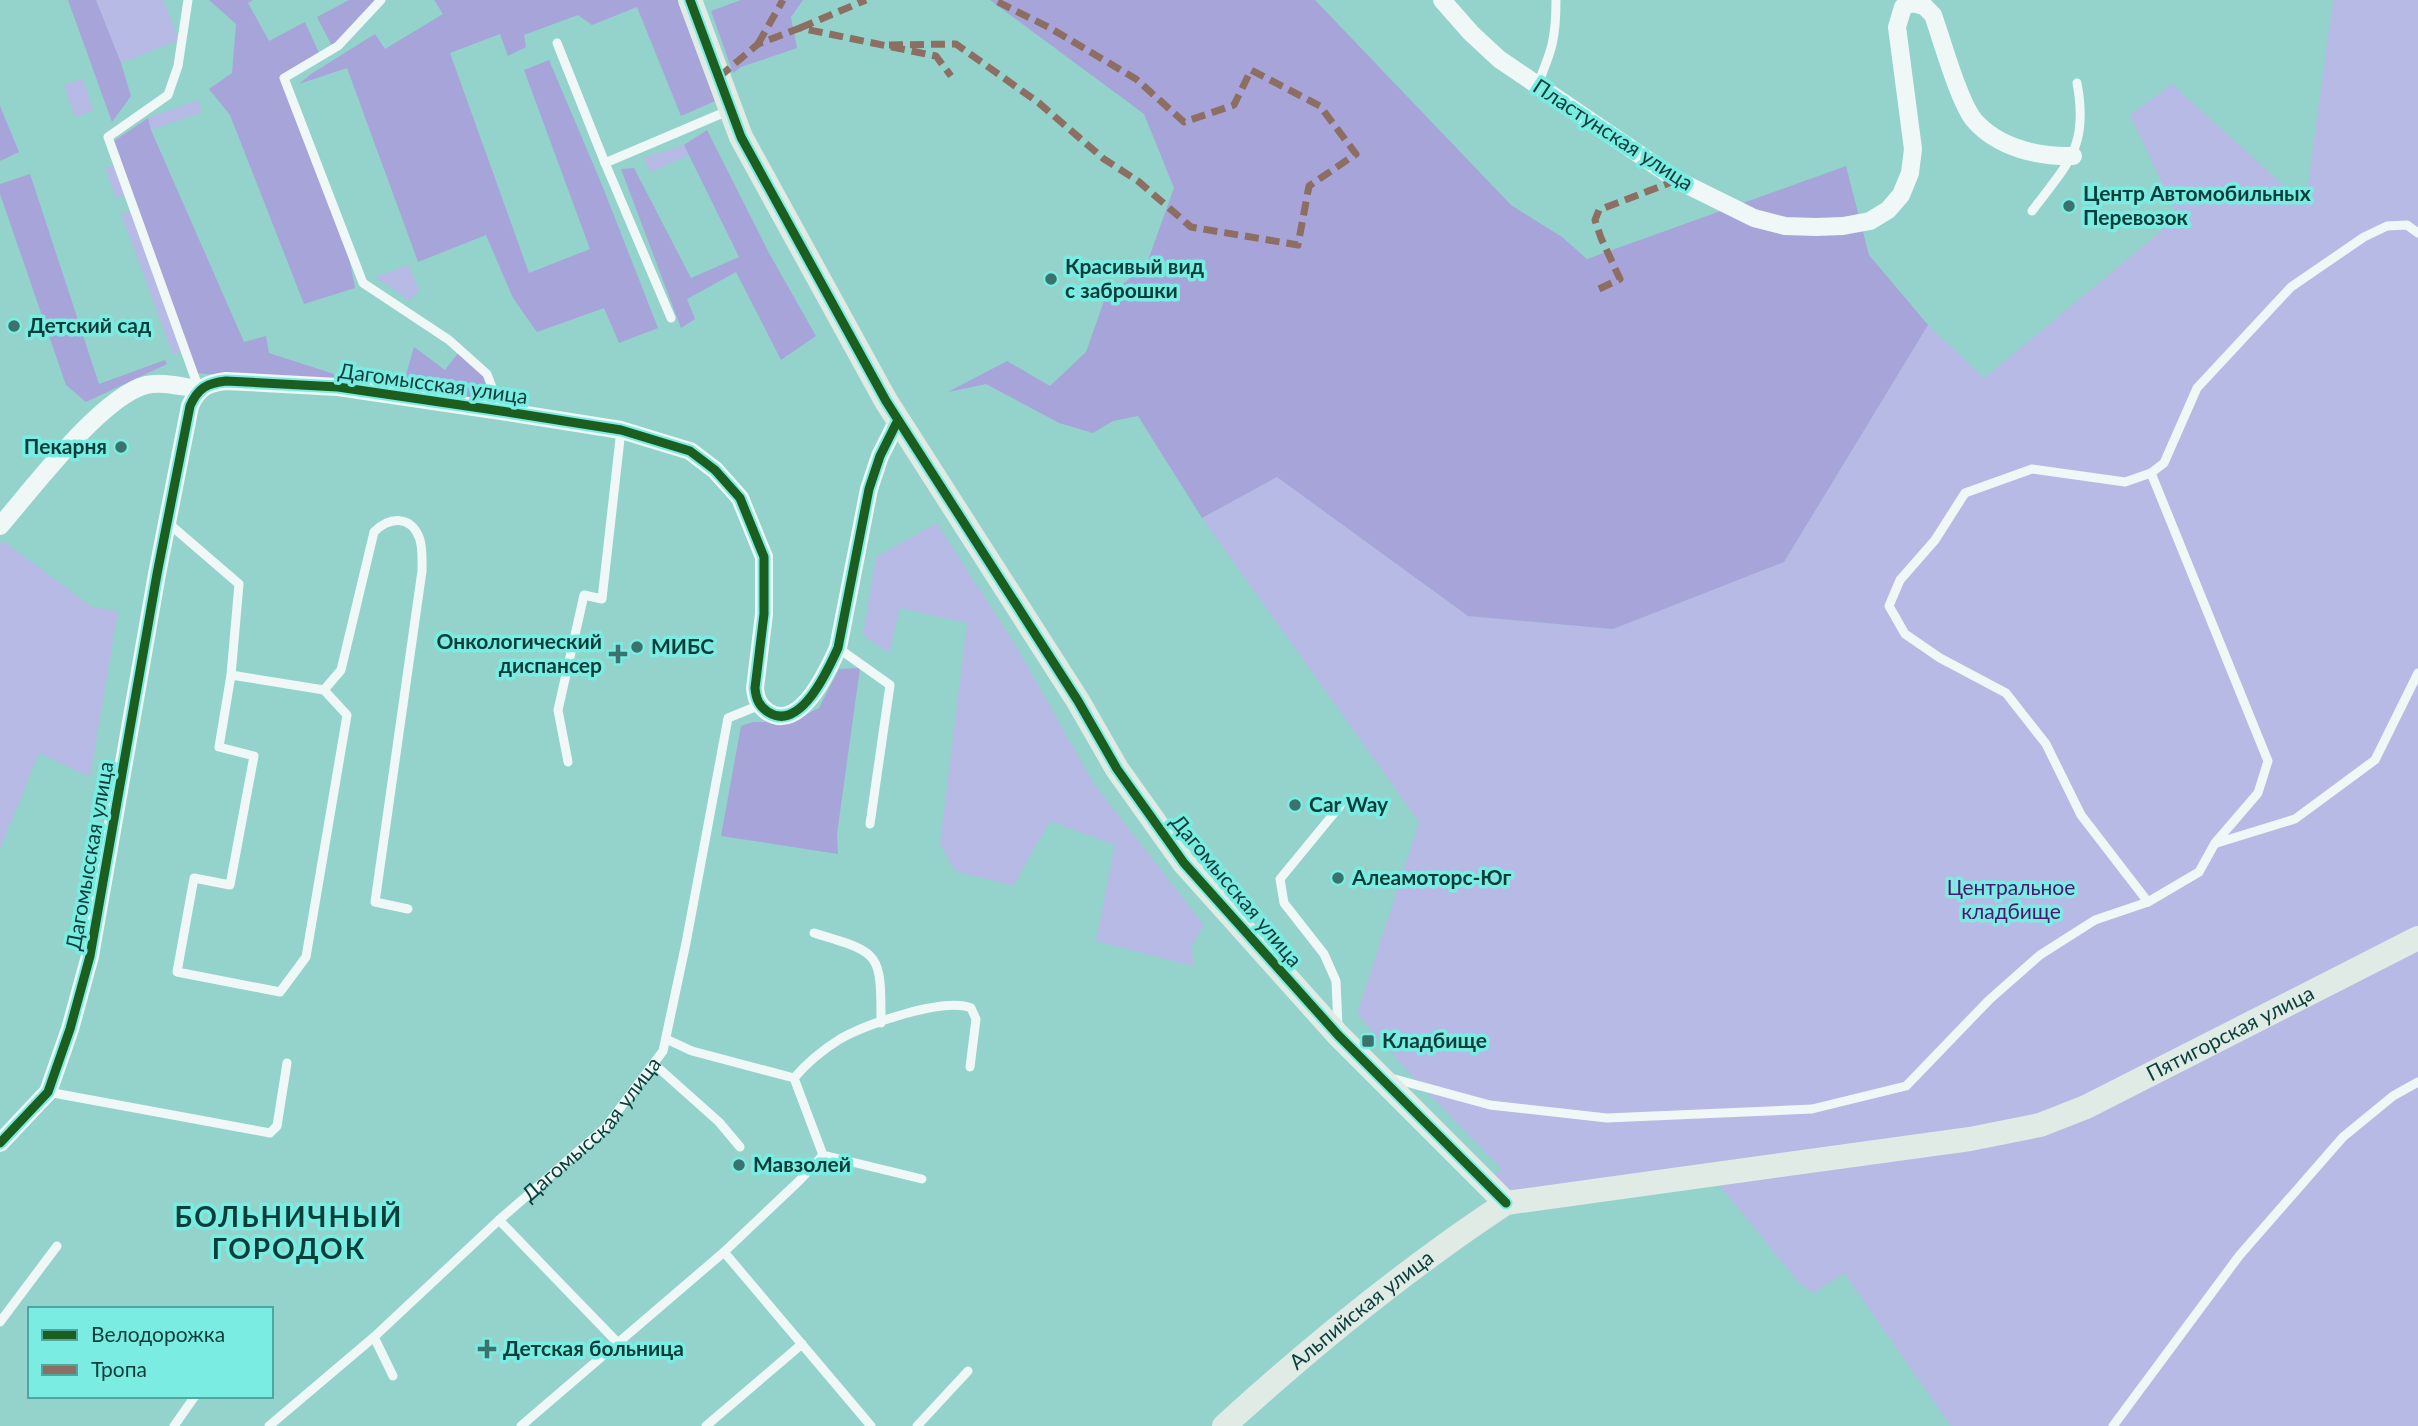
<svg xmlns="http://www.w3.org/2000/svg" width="2418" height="1426" font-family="Lato,sans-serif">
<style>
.green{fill:#b6bae5}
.forest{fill:#a7a4d9}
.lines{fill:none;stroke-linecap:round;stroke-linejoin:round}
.lane{stroke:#eff8f7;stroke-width:9}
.street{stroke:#eff8f7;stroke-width:18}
.secondary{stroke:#e0ebe6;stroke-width:24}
.quiet{stroke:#8d6e63;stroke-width:7;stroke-dasharray:14 7;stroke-linecap:butt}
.cycleway-casing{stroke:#7aece2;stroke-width:13}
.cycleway{stroke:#1b5e20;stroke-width:9}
.poi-dot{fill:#3a726d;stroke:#7aece2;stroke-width:2.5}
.labels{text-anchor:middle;stroke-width:7;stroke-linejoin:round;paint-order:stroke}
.street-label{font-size:21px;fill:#093e3a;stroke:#7aece2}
.poi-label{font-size:21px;font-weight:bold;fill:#093e3a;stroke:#7aece2;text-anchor:start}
.park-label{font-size:21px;fill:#4d1470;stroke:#7aece2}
.district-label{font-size:28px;font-weight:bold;letter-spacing:2px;fill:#093e3a;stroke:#7aece2}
</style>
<rect width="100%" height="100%" fill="#94d2cc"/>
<g class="green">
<polygon points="96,0 163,0 179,40 121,63"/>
<polygon points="2333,0 2418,0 2418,1426 1951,1426 1844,1273 1814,1293 1800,1284 1714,1179 1481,1193 1501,1168 1421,1086 1357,1014 1419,822 1202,518 1277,477 1468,616 1613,629 1784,562 1928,325 1984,378 2178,217 2130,115 2172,84 2305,205"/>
<polygon points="83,79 93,110 75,117 64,85"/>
<polygon points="198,100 202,112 151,130 148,118"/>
<polygon points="684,145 689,155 651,172 643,158"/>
<polygon points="114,165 125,195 116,198 105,168"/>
<polygon points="131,210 182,351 173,355 121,214"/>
<polygon points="409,265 419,290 410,301 375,277"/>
<polygon points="937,523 1016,646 1094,784 1204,925 1192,945 1193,966 1096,941 1115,845 1050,821 1013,886 955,871 940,844 967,623 900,608 889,653 863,635 876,557"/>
<polygon points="3,541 92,607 118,611 90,777 39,753 0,849 0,544"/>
</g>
<g class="forest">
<polygon points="68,0 96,0 121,63 131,96 112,122"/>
<polygon points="209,0 253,0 248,3 269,41 305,22 319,53 281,75 349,257 355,288 304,304 230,115 209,89 232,73 236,24"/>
<polygon points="349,0 380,0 333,48 317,17"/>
<polygon points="434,0 683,0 720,99 681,116 637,7 592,25 578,15 524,35 526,47 508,56 500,34 450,53 529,273 590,249 524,70 549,60 602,185 658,328 619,343 604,308 537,332 513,298 486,235 418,262 347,68 299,84 311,74 375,34 385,49 443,14"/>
<polygon points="741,0 803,0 791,17 797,48 741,67 733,73 711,11"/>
<polygon points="990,0 1315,0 1511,205 1562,237 1587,259 1846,166 1869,255 1928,325 1784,562 1613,629 1468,616 1277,477 1202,518 1138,416 1113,421 1093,433 1059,423 986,384 948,392 1007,361 1050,386 1086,352 1104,301 1147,263 1174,188 1144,114"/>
<polygon points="0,106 19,152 0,161"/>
<polygon points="148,118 151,130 244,342 266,336 269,353 334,374 335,384 194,373 111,143"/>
<polygon points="707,130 769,253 816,336 781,360 736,272 687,299 695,319 681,328 621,169 634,168 691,278 739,257 684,145"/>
<polygon points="30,174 99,384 165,360 167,364 86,402 66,385 0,194 0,184"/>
<polygon points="414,347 445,370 459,352 485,375 502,420 398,402"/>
<polygon points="860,668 837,834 838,854 721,836 741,726 753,722 791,722 819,708 839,669"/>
</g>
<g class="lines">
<g class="lane">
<polyline points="188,0 178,66 168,95 108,137 199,389"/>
<polyline points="381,0 338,46 284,78 363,283 449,340 487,374 501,411"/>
<polyline points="557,43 605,163 730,110"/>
<path d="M1537 86C1552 50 1556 39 1556 0"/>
<polyline points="605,163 671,318"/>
<path d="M2032 211C2068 163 2089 147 2077 83"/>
<polyline points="167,522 239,584 231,675 219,747 254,756 230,885 194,878 177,972 280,992 306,957 347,715 324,690"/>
<polyline points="838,648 890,685 870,824"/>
<path d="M231 675 324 690 341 670 374 532C389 517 410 515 419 537 423 546 422 561 422 571L375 902 408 909"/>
<polyline points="568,762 558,710 584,595 602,599 621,430"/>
<polyline points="2217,843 2295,819 2375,760 2418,673"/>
<polyline points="2148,902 2199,872 2215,843 2258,793 2268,761 2151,473"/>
<path d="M814 933C881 953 881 952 881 1023"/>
<polyline points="1338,1026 1336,981 1324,954 1284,903 1280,879 1340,806"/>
<polyline points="666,1039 692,1051 794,1078 823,1155 922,1179"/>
<polyline points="654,1064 719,1122 740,1147"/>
<path d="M794 1078C806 1064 824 1049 840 1039 866 1024 944 997 971 1008L976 1019 970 1067"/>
<polyline points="1391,1078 1490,1105 1607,1118 1812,1109 1906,1086 1989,1000 2040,955 2095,920 2148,902 2081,815 2046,744 2006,693 1940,658 1905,634 1889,606 1900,580 1935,540 1965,493 2032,469 2125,482 2151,473 2164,463 2197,388 2291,287 2364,237 2387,226 2407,225 2418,233"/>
<polyline points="48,1092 270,1133 277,1126 287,1063"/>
<polyline points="499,1220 617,1342"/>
<polyline points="724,1252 871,1426"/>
<polyline points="0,1322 57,1246"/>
<polyline points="374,1337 393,1376"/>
<polyline points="174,1426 195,1396"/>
<path id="s1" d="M269 1426 374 1337 499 1220 605 1128 663 1051 686 943 728 718 760 705"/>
<polyline points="521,1426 724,1252 800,1180 823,1155"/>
<polyline points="706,1426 802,1344"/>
<polyline points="917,1426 968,1371"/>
<polyline points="2113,1426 2239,1256 2343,1137 2393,1096 2418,1082"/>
</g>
<g class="street">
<path d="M1442 0 1471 33 1499 59 1677 180 1754 218 1785 226 1816 227 1843 226 1870 221 1888 210 1901 195 1910 173 1913 149 1897 27 1903 7 1912 3 1924 6 1933 15C1942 40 1959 102 1974 120 1998 148 2039 157 2073 156"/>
<path d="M0 526C32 489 101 397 146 385 163 381 182 387 199 389"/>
<path d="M0 1143 48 1092 70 1029 90 956 157 574 190 406C198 388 207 383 226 381L338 387 501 411 621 430 690 451 715 470 740 498 764 557V614L755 688C756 699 759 706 768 712 800 733 828 670 838 648L869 489 880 456 897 422"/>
</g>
<g class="secondary">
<polyline points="690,0 741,137 886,401 1078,701 1117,769 1184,863 1338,1035 1506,1203"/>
<path id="s2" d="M1224 1426C1313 1345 1406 1269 1506 1203L1970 1139 2040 1125 2086 1107 2418 938"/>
</g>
<g class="quiet">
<polyline points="800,28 866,0"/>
<polyline points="758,44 783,0"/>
<polyline points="889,45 956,44 1039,103 1104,159 1138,181 1191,227 1298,245 1309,186 1356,154 1320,106 1251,70 1234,105 1184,122 1136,79 1050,28 994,0"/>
<polyline points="719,77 758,44 800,28 936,56 951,76"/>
<polyline points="1599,289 1620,279 1601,238 1595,220 1599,210 1677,180"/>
</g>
<g class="cycleway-casing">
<g id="cycleway">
<polyline points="690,0 741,137 886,401 1078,701 1117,769 1184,863 1338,1035 1506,1203"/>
<path d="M0 1143 48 1092 70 1029 90 956 157 574 190 406C198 388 207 383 226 381L338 387 501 411 621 430 690 451 715 470 740 498 764 557V614L755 688C756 699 759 706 768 712 800 733 828 670 838 648L869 489 880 456 897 422"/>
</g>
</g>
<use href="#cycleway" class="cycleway"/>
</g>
<g class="poi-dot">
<circle cx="2069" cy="206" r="7"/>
<circle cx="1051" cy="279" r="7"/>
<circle cx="14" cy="326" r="7"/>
<circle cx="121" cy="447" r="7"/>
<circle cx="637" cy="647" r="7"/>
<path d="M614.5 643.5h7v7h7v7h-7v7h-7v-7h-7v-7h7z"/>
<circle cx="1295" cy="805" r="7"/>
<circle cx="1338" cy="878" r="7"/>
<rect x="1361" y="1034" width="14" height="14" rx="3.5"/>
<circle cx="739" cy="1165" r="7"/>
<path d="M483.5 1338.5h7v7h7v7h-7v7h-7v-7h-7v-7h7z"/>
</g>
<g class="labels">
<g class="street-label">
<text transform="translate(1613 135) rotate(33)" y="7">Пластунская улица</text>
<text transform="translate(433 384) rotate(8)" y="7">Дагомысская улица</text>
<text transform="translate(90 856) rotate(-80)" y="7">Дагомысская улица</text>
<text transform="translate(1236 891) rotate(50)" y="7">Дагомысская улица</text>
<text dy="7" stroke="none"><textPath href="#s2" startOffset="1111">Пятигорская улица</textPath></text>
<text dy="7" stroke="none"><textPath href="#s1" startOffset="439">Дагомысская улица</textPath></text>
<text dy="7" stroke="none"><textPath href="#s2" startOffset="180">Альпийская улица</textPath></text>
</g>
<g class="poi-label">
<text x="2083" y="201">Центр Автомобильных<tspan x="2083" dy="24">Перевозок</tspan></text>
<text x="1065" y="274">Красивый вид<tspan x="1065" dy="24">с заброшки</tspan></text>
<text x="28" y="333">Детский сад</text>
<text x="107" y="454" text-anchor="end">Пекарня</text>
<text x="602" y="649" text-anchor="end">Онкологический<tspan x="602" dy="24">диспансер</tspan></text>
<text x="651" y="654">МИБС</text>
<text x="1309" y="812">Car Way</text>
<text x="1352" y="885">Алеамоторс-Юг</text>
<text x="1382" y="1048">Кладбище</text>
<text x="753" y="1172">Мавзолей</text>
<text x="503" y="1356">Детская больница</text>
</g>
<g class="park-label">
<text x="2011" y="895">Центральное<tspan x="2011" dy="24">кладбище</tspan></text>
</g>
<g class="district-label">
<text x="289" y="1227">БОЛЬНИЧНЫЙ<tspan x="289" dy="32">ГОРОДОК</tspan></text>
</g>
</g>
<rect x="28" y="1307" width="245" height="91" fill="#7aece2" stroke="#4da69f" stroke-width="2"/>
<rect x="42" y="1330" width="35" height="10" fill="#1b5e20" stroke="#4da69f" stroke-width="2"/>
<text x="91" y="1342" font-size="21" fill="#093e3a">Велодорожка</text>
<rect x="42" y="1365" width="35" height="10" fill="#8d6e63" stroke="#4da69f" stroke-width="2"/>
<text x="91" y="1377" font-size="21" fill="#093e3a">Тропа</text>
</svg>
